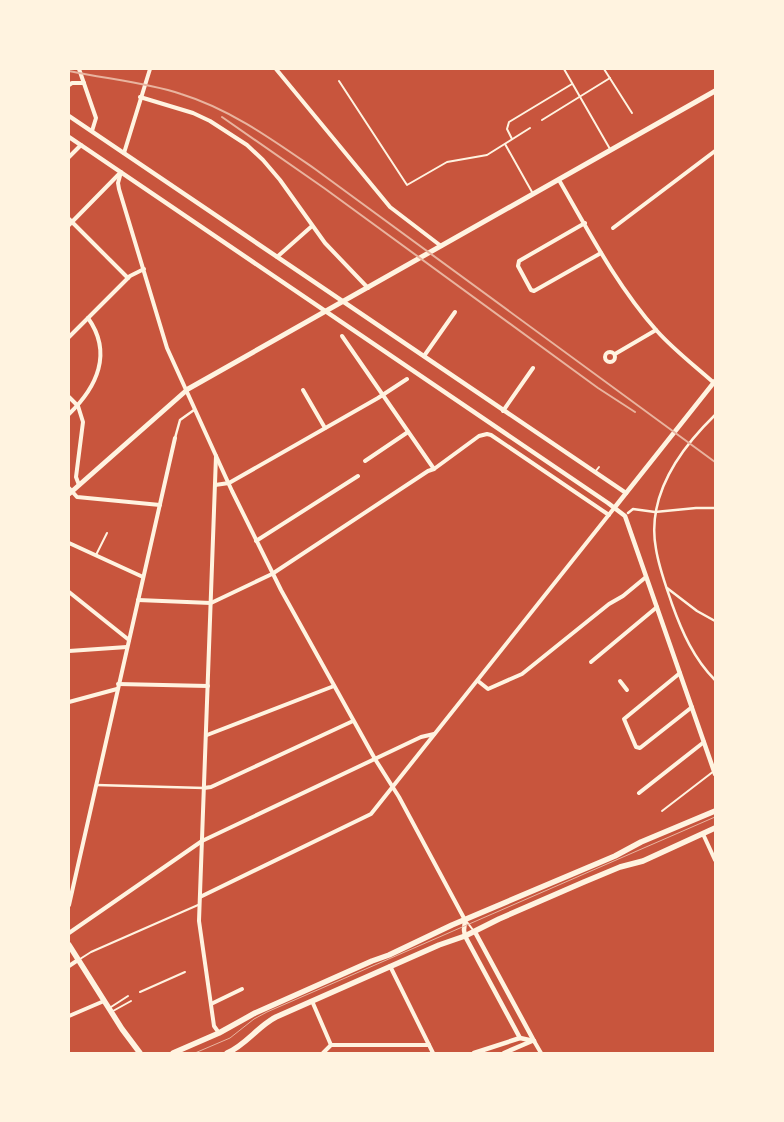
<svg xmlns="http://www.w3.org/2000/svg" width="784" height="1122" font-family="'PT Sans',sans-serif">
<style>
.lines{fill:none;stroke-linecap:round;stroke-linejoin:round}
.service{stroke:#fff3e0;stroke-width:2}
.pedestrian{stroke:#fff3e0;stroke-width:2.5}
.minor{stroke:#fff3e0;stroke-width:4}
.tertiary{stroke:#fff3e0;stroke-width:4.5}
.secondary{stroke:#fff3e0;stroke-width:5}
.primary{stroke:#fff3e0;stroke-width:5.5}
.tram{stroke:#e9b49f;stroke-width:1}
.rail{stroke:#e9b49f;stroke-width:2}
</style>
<rect width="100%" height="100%" fill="#c8553d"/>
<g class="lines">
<g class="service">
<polyline points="564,69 610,149"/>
<polyline points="604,69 632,113"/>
<polyline points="339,81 407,185 447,162 487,155 530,128"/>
<polyline points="542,120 610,78"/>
<polyline points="512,139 507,129 509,122 572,84"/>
<polyline points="505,144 532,192"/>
<polyline points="595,472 599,467"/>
<polyline points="96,555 107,533"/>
<polyline points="662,811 714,771"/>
<polyline points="467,922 473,930"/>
<polyline points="80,959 91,952 198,905"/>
<polyline points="140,992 185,972"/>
<polyline points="111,1007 128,996"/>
<polyline points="113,1011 131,1001"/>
</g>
<g class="pedestrian">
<path d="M715 415C679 450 646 496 656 549 659 568 666 586 672 604 682 632 694 659 715 680"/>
<polyline points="175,438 180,420 194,410"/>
<polyline points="628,513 633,509 655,512 696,508 715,508"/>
<polyline points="667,588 697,611 715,621"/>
<polyline points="96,785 204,788"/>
</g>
<g class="minor">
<polyline points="79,69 96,118 92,131"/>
<polyline points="276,69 390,207 441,246"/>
<polyline points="69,85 72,83 84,83"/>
<polyline points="140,97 193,113 210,121 247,145 263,160 280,180 325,243 368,288"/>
<polyline points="124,153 150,69"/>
<polyline points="69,157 81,145"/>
<polyline points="121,172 118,183 119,189 167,348 232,491 281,590 375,759 399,797 465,920"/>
<path d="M559 180C589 232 617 286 657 331 674 350 695 366 714 383"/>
<polyline points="69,219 128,278"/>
<polyline points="585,223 519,261 518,266 531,290 534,291 601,253"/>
<polyline points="69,225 120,173"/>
<polyline points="613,228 715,151"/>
<polyline points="277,257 312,226"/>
<polyline points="342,336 434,469"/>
<polyline points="69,337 130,276 144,269"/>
<circle cx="610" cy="357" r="5"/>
<polyline points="615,354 656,330"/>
<polyline points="424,356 455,312"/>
<polyline points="303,390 325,428"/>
<polyline points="69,397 78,406 83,422 76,477 79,485"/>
<polyline points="503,411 533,368"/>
<path d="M69 414C97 387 113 353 88 318"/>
<polyline points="216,456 199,921 214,1026 219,1033"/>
<polyline points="365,461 408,432"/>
<polyline points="215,485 229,483 378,398 407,379"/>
<polyline points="69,488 77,497 160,505"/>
<polyline points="256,541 358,476"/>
<polyline points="69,543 143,577"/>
<polyline points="69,592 129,640"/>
<polyline points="138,600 211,603 272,574 428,471 434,469 479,436 487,434 491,435 609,515"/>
<polyline points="69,651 127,647"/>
<polyline points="591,662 657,607"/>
<polyline points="680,673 624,719 636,747 640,748 692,707"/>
<polyline points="478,681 488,689 522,674 609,604 623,596 646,577"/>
<polyline points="620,681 627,690"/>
<polyline points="118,684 208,686"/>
<polyline points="69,702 117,689"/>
<polyline points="207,735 334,686"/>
<polyline points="204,788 211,787 353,721"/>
<polyline points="639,793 704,742"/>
<polyline points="703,834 715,860"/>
<polyline points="200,897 371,814 615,507"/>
<polyline points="69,905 175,438"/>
<polyline points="69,933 202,841 421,737 434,734"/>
<polyline points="69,966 78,960"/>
<polyline points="390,966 433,1053"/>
<polyline points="312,1001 331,1045"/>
<polyline points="211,1004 242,989"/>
<polyline points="69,1016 104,1001"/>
<polyline points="534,1041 541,1053"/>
<polyline points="323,1053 331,1045 429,1045"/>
</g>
<g class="tertiary">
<polyline points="69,116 626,493"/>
<polyline points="69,137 608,503 625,516 715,774"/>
<polyline points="615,507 715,381"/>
<polyline points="465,920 464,930 465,936 520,1038"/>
<polyline points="475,932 534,1041"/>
<polyline points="474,1053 520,1038 534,1041"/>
<polyline points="504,1053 532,1041"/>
</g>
<polyline class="secondary" points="69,494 188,389 715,91"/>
<g class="primary">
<polyline points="69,945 122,1029 140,1053"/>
<polyline points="173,1053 219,1033 255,1013 372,961 389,955 452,925 615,856 641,842 715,811"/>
<path d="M227 1053C246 1045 258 1026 276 1017L439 945 465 936 499 919 584 882 620 867 643 861 715 828"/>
</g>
<polyline class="tram" points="195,1053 230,1038 254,1019 267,1012 715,817"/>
<g class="rail">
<path d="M69 71C106 79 145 82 181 94 230 109 273 140 315 169L715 462"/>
<polyline points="222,117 324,188 598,388 635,412"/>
</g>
</g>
<rect width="784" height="1122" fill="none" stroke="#fff3e0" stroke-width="140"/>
</svg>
